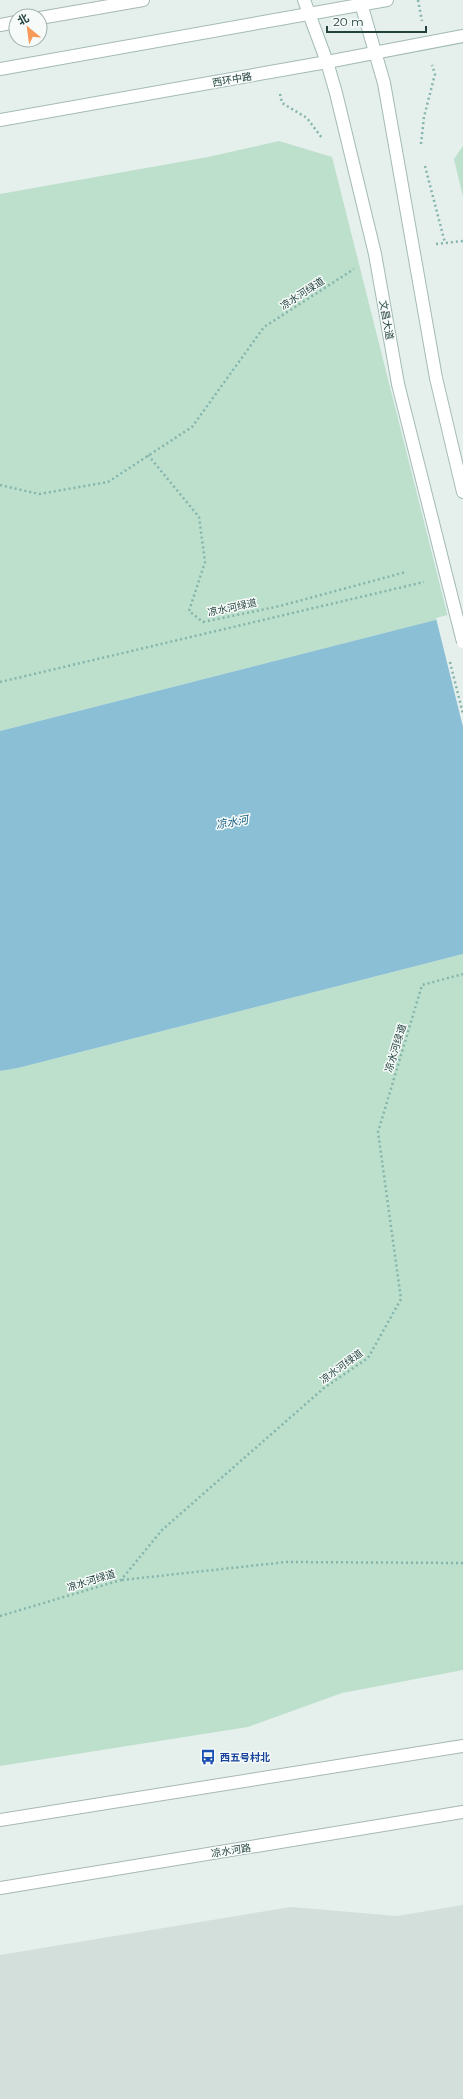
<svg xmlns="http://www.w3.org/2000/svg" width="463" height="2099" font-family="Montserrat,'Noto Sans SC',sans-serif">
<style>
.built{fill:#d3dfdb}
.green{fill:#bde0cc}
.water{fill:#8bbfd5}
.pier{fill:#e5efec}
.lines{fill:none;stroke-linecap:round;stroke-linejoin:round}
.tertiary-casing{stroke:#a7b8b4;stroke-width:14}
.secondary-casing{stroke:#a3bbb6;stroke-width:14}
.path{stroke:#84b4ac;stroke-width:2.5;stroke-dasharray:2 3;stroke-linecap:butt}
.tertiary{stroke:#fff;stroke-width:12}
.secondary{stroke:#fff;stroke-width:12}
.secondary-bridge-casing{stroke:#a3bbb6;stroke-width:14;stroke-linecap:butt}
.secondary-bridge{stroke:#fff;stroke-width:12}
.labels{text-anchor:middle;stroke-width:3;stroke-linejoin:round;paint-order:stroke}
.street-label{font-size:10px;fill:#23423e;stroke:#f6fbf9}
.transit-label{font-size:10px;font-weight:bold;fill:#164399;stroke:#f6fbf9;text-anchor:start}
.water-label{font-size:11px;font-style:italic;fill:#196082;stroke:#f6fbf9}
</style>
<rect width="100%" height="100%" fill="#e5efec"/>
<polygon class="built" points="463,1905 463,2099 0,2099 0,1955 291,1907 397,1916"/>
<g class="green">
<polygon points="279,141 332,157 448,617 0,731 0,194 208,157"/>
<polygon points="463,146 463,197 454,159"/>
<polygon points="463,954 463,1670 342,1693 248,1727 0,1766 0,1071 18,1068"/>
</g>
<polygon class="water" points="463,613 463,954 18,1068 0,1071 0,731"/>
<polygon class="pier" points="463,611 463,727 436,618"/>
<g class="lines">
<g class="tertiary-casing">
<g id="tertiary">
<polyline points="40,18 143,0"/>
<polyline points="0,25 16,22"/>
<polyline points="0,1820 463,1746"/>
<polyline points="0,1888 463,1812"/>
</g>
</g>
<g class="secondary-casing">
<g id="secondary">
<polyline points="304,0 327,62 336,93 375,254 398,384"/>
<polyline points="360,0 384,83 436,378 463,492"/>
<polyline points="0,69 387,0"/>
<polyline points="0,120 327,62 463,36"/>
</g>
</g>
<g class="path">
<polyline points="418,0 422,21"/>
<polyline points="280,94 282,103 307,118 322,138"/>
<polyline points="421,144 424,117 435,74 432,65"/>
<polyline points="425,166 445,243"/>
<polyline points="436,244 463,241"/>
<polyline points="148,455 199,517 205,562 189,611 203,622 280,606 406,572"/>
<polyline points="0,485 39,494 108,482 192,427 264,327 354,269"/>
<polyline points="450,662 463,714"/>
<polyline points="0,682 424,582"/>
<polyline points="122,1580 286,1562 463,1563"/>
<polyline points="0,1616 121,1580 162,1530 324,1388 368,1358 401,1299 378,1132 422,985 463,974"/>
</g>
<use href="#tertiary" class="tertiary"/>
<use href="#secondary" class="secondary"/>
<g class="secondary-bridge-casing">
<polyline id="secondary-bridge" points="398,384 463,642"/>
</g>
<use href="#secondary-bridge" class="secondary-bridge"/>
</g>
<defs>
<g id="bus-bare" transform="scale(1.2)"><path d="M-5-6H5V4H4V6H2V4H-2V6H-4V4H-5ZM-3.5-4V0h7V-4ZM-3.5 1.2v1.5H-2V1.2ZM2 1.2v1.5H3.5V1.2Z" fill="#1a4fb4" stroke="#f6fbf9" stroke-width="2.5" paint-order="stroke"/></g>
</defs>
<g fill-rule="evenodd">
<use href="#bus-bare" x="208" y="1757"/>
</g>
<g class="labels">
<g class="street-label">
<text transform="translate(232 79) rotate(-10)" y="4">西环中路</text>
<text transform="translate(302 293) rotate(-33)" y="4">凉水河绿道</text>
<text transform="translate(387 320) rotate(80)" y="4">文昌大道</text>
<text transform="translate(232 607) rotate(-12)" y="4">凉水河绿道</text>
<text transform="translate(395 1048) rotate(-73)" y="4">凉水河绿道</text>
<text transform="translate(341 1366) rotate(-36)" y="4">凉水河绿道</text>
<text transform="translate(91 1580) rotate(-17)" y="4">凉水河绿道</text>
<text transform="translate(231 1850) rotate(-9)" y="4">凉水河路</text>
</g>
<g class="transit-label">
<text x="220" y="1761">西五号村北</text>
</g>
<g class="water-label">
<text transform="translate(232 822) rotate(-10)" y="4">凉水河</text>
</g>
</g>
<g transform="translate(28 28) rotate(331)"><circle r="19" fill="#f6fbf9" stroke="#a2b1ae"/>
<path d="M0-3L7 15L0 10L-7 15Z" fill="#f8995a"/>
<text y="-6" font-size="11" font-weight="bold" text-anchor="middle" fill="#23423e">北</text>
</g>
<path d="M327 26v6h99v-6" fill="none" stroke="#23423e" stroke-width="2"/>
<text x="333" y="26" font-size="12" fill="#23423e" stroke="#f6fbf9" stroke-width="3" paint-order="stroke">20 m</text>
</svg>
